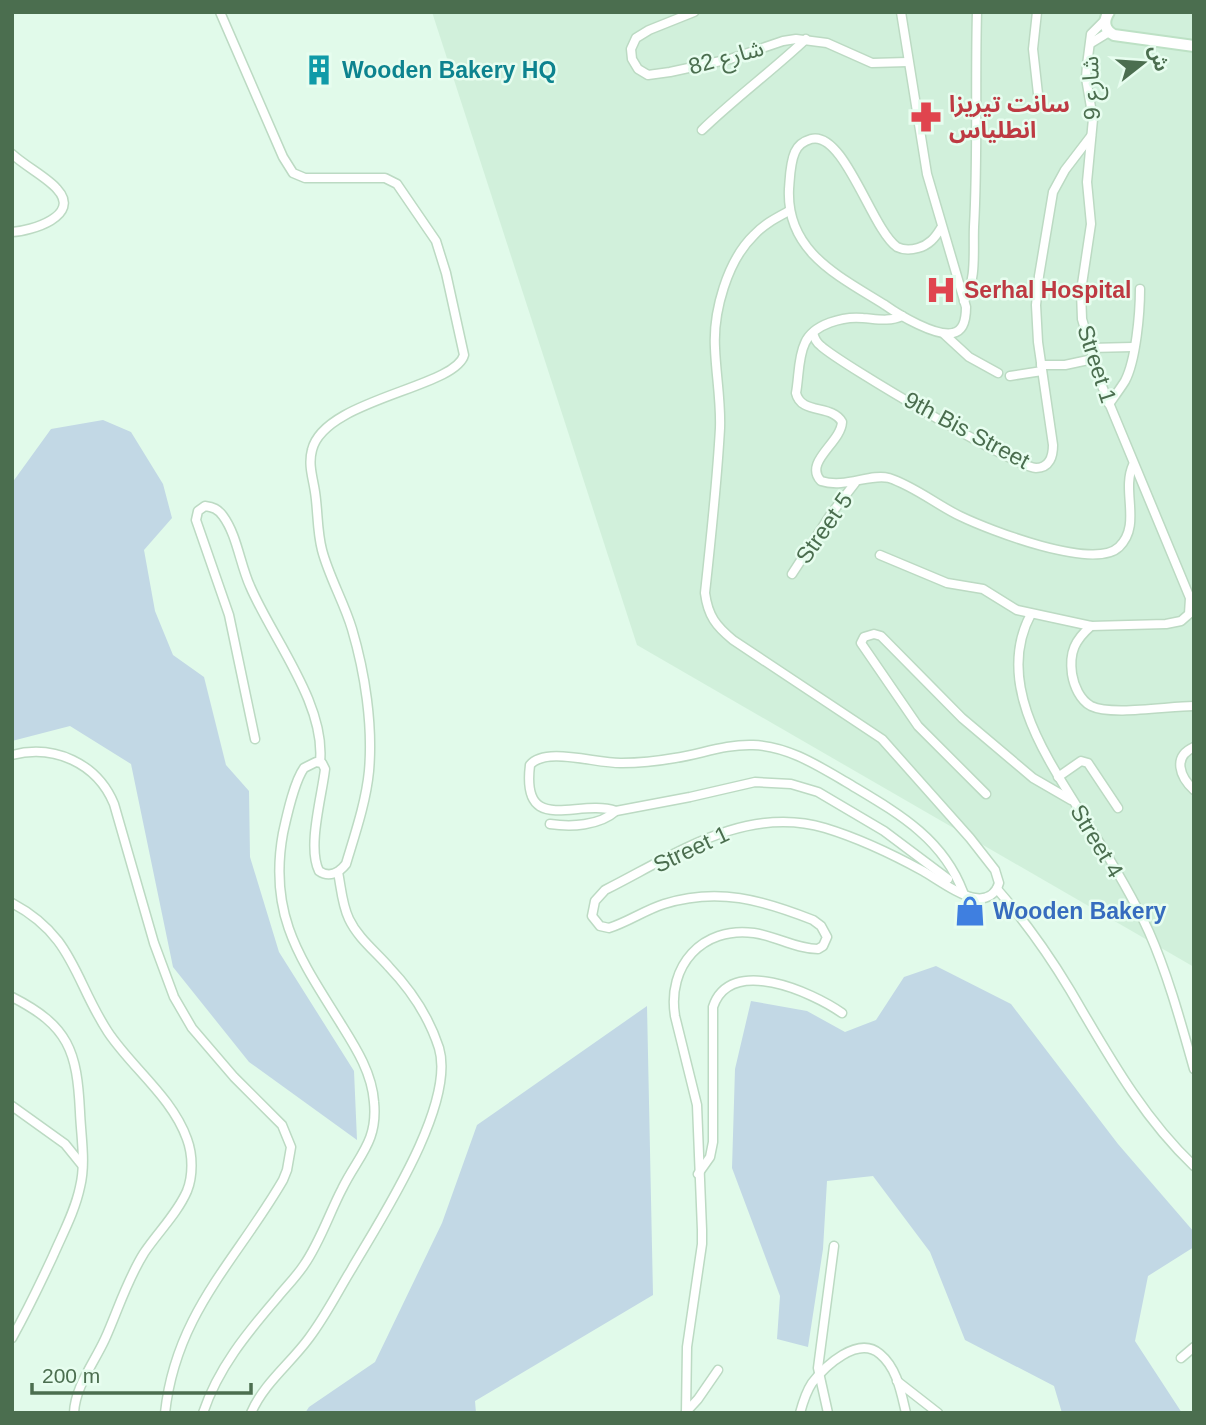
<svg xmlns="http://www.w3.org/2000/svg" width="1206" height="1425" font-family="Arial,'Noto Sans Arabic',sans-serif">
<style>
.residential{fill:#d1f0db}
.green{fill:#c2d8e5}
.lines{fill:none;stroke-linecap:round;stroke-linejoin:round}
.street-casing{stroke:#bcdac3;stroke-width:11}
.secondary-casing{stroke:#bde1c5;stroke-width:14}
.street{stroke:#fff;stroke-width:8}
.secondary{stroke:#fff;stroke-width:10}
.labels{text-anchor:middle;stroke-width:5;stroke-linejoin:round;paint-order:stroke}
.street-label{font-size:23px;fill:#4b6e4f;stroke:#e7fdef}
.culture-label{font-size:23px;font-weight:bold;fill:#0d838f;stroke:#e7fdef;text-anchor:start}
.health-label{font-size:23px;font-weight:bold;fill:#be3a42;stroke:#e7fdef;text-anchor:start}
.shop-label{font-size:23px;font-weight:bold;fill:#366cbe;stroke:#e7fdef;text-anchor:start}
</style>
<rect width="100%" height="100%" fill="#e1faea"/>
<polygon class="residential" points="432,12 1194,12 1194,967 637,645"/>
<g class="green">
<polygon points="103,420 131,432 163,484 172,518 144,550 155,611 173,655 204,677 226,765 249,791 250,857 279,952 354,1071 357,1140 249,1062 173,967 131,764 70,726 12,741 12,483 51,429"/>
<polygon points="936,966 1011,1004 1118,1144 1194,1232 1194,1247 1148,1276 1135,1341 1182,1413 1062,1413 1054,1386 965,1340 930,1252 873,1176 827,1181 823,1249 808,1347 777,1339 780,1296 732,1168 735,1069 751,1001 807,1011 845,1032 876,1020 904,977"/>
<polygon points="647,1006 653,1295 475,1401 476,1413 305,1413 309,1407 375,1362 442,1223 477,1125"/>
</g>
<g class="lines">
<g class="street-casing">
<g id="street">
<polyline points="694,12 649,30 636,38 631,49 632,59 638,69 648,75 670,72 730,59 783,41 796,39 827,43 872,63 908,62"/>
<path d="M901 12 927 174 966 307C966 317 964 331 953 333 936 337 899 315 885 305 839 276 786 252 789 189 790 177 790 163 795 152 798 145 804 141 811 139 844 130 872 230 897 247 903 250 911 250 918 248 929 245 935 238 941 228"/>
<polyline points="1037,12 1033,49 1039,103"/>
<polyline points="1091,43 1109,32"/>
<path d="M702 130C735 98 772 71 806 39"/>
<path d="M12 154C25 166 48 178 57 189 82 216 31 231 12 232"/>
<path d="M964 301C977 280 973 251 974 227 978 156 975 84 977 12"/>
<path d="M902 316C889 322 877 319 863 318 844 316 813 324 805 343 798 357 799 377 796 393 801 415 832 404 842 422 841 443 803 462 821 481 845 489 870 473 889 478 914 486 937 505 960 516 989 530 1094 571 1119 547 1142 525 1121 491 1133 465"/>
<path d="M813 333C815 339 816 342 821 346 842 365 1016 467 1036 468 1050 468 1053 456 1053 445L1038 342 1036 305 1039 276 1053 192 1065 170 1091 136"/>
<polyline points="944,334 969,357 998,373"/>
<polyline points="1089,348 1133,347"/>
<polyline points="1041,365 1065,365 1093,359"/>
<polyline points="1010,376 1042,371"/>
<path d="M1109 404C1114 397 1120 389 1125 381 1136 360 1140 313 1140 289"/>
<polyline points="880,555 947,583 983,589 1017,610 1091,626 1166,624 1181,621 1189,614 1190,598 1102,386 1082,319 1081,291 1091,224 1087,182 1093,119 1086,78 1087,65 1091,34 1105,20"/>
<polyline points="792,574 831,514 855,483"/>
<path d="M1031 614C992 686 1052 765 1088 824 1110 859 1132 895 1149 932 1168 975 1181 1023 1194 1069"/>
<path d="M1091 626C1075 640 1069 652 1072 674 1074 686 1080 700 1091 706 1111 716 1169 706 1194 706"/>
<path d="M255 739 229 615 196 520 198 511 205 506C213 507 218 509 223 516 237 535 240 564 250 586 272 638 326 704 320 762"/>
<path d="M1194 747C1172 757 1180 777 1194 790"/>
<path d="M12 755C54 744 97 763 114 804L154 943 174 997 192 1028 234 1077 282 1125 291 1147 287 1170 283 1180C236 1261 176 1313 165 1413"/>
<polyline points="1058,777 1081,761 1088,763 1118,808"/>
<polyline points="986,794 918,726 861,643 864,637 874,634 881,636 962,718 1033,778 1071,800"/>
<path d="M616 811C577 798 521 837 530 765 546 746 597 764 622 763 639 763 658 761 675 758 701 754 726 744 753 745 787 746 817 765 846 782 894 811 942 836 963 892"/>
<path d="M550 824C571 827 599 826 616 811L690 797 755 782 791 784 818 792 884 831 948 879"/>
<path d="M997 889C1024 920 1049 955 1070 990 1106 1051 1141 1116 1194 1166"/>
<path d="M12 903C74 936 74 980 108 1032 132 1068 172 1097 187 1139 193 1155 193 1176 187 1191 177 1214 158 1232 144 1253 127 1280 118 1310 105 1339 94 1363 75 1387 74 1413"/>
<path d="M12 997C69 1026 77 1051 80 1112 81 1137 86 1163 80 1187 75 1211 63 1233 53 1256 40 1284 27 1311 12 1338"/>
<polyline points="12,1106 65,1144 82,1165"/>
<path d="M698 1174 710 1157 713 1142V1007C730 955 812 992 842 1013"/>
<polyline points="1181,1358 1194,1347"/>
<polyline points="897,1381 938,1413"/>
<polyline points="686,1412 698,1399 718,1370"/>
<path d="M203 1413C218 1368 247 1333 277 1298 286 1287 296 1277 304 1265 320 1242 329 1214 342 1189 358 1156 378 1142 374 1102 372 1073 356 1048 341 1024 300 958 268 915 283 833 287 815 294 782 304 768L316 762 322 763 325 769C322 796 307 847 319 871 329 878 339 873 346 864 355 834 366 802 369 771 373 725 365 673 352 629 344 602 329 577 322 550 317 531 318 511 315 492 313 478 308 465 312 450 324 399 455 388 464 355L446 273 436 241 397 184 385 178H305L293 173 283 157 220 12"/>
<path d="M251 1413C264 1383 290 1364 309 1338 325 1317 337 1293 351 1270 380 1220 456 1105 439 1048 429 1017 411 990 389 967 375 951 358 938 349 919 342 905 341 887 338 872"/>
<path d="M686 1413 687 1347 702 1244V1230L697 1105 675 1016C667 966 702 926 754 933 776 936 796 949 818 949L823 946 827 937 821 926 813 920C762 900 718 887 664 904 645 910 628 922 609 928L600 926 592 916 595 901 605 890C673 856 745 804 825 828 858 838 892 854 923 871 937 879 960 896 975 898 987 900 996 894 999 883L995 870 970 838 882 739 733 640C716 626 708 616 705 593 711 538 717 483 720 428 721 401 716 375 715 348 713 312 727 261 754 235 764 224 776 218 789 211"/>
<path d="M800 1413C803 1402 806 1392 812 1383 825 1366 858 1335 880 1354 897 1368 901 1392 906 1413"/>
<polyline points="828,1413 818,1368 834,1246"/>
</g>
</g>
<g class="secondary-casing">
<path id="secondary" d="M1109 12C1103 21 1104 30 1114 35L1194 46"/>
</g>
<use href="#street" class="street"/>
<use href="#secondary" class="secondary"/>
</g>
<defs>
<g id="building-bare" transform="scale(2.415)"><path d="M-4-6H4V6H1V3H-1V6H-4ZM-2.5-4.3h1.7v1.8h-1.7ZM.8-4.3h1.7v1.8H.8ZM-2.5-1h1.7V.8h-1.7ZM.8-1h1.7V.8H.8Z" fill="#0f9aa8" stroke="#e7fdef" stroke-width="2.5" paint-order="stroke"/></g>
<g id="pharmacy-bare" transform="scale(2.415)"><path d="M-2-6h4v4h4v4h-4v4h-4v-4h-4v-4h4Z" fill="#e0444e" stroke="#e7fdef" stroke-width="2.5" paint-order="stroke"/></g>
<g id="hospital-bare" transform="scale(2.415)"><path d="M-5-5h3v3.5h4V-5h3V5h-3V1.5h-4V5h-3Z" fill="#e0444e" stroke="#e7fdef" stroke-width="2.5" paint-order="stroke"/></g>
<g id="shop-bare" transform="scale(2.415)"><path d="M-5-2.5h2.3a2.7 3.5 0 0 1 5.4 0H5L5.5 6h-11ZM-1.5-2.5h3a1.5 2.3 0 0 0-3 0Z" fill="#3f7fe0" stroke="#e7fdef" stroke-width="2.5" paint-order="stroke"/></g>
</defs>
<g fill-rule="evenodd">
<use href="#building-bare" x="319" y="70"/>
<use href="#pharmacy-bare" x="926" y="117"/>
<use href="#hospital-bare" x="941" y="290"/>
<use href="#shop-bare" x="970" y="911"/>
</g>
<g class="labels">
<g class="street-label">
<text transform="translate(726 57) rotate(-15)" y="8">شارع 82</text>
<text transform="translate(1091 88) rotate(-92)" y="8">شارع 9</text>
<text transform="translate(1097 364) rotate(72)" y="8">Street 1</text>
<text transform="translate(967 430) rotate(28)" y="8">9th Bis Street</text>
<text transform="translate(824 528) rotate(-55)" y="8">Street 5</text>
<text transform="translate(1097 841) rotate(59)" y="8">Street 4</text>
<text transform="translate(691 849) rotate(-25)" y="8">Street 1</text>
</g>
<g class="culture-label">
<text x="342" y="78">Wooden Bakery HQ</text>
</g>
<g class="health-label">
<text x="949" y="112">سانت تيريزا<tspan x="949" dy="26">انطلياس</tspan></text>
<text x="964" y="298">Serhal Hospital</text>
</g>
<g class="shop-label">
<text x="993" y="919">Wooden Bakery</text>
</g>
</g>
<rect width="1206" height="1425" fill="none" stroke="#4b6e4f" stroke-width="28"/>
<g transform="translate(1143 63) rotate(73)" stroke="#e7fdef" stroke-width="5" paint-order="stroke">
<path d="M0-5L12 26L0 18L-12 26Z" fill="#4b6e4f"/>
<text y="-10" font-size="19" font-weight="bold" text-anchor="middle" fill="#4b6e4f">ش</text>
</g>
<path d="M32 1383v10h219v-10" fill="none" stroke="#4b6e4f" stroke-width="3.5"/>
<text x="42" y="1383" font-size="21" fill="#4b6e4f" stroke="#e7fdef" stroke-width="5" paint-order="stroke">200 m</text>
</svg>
